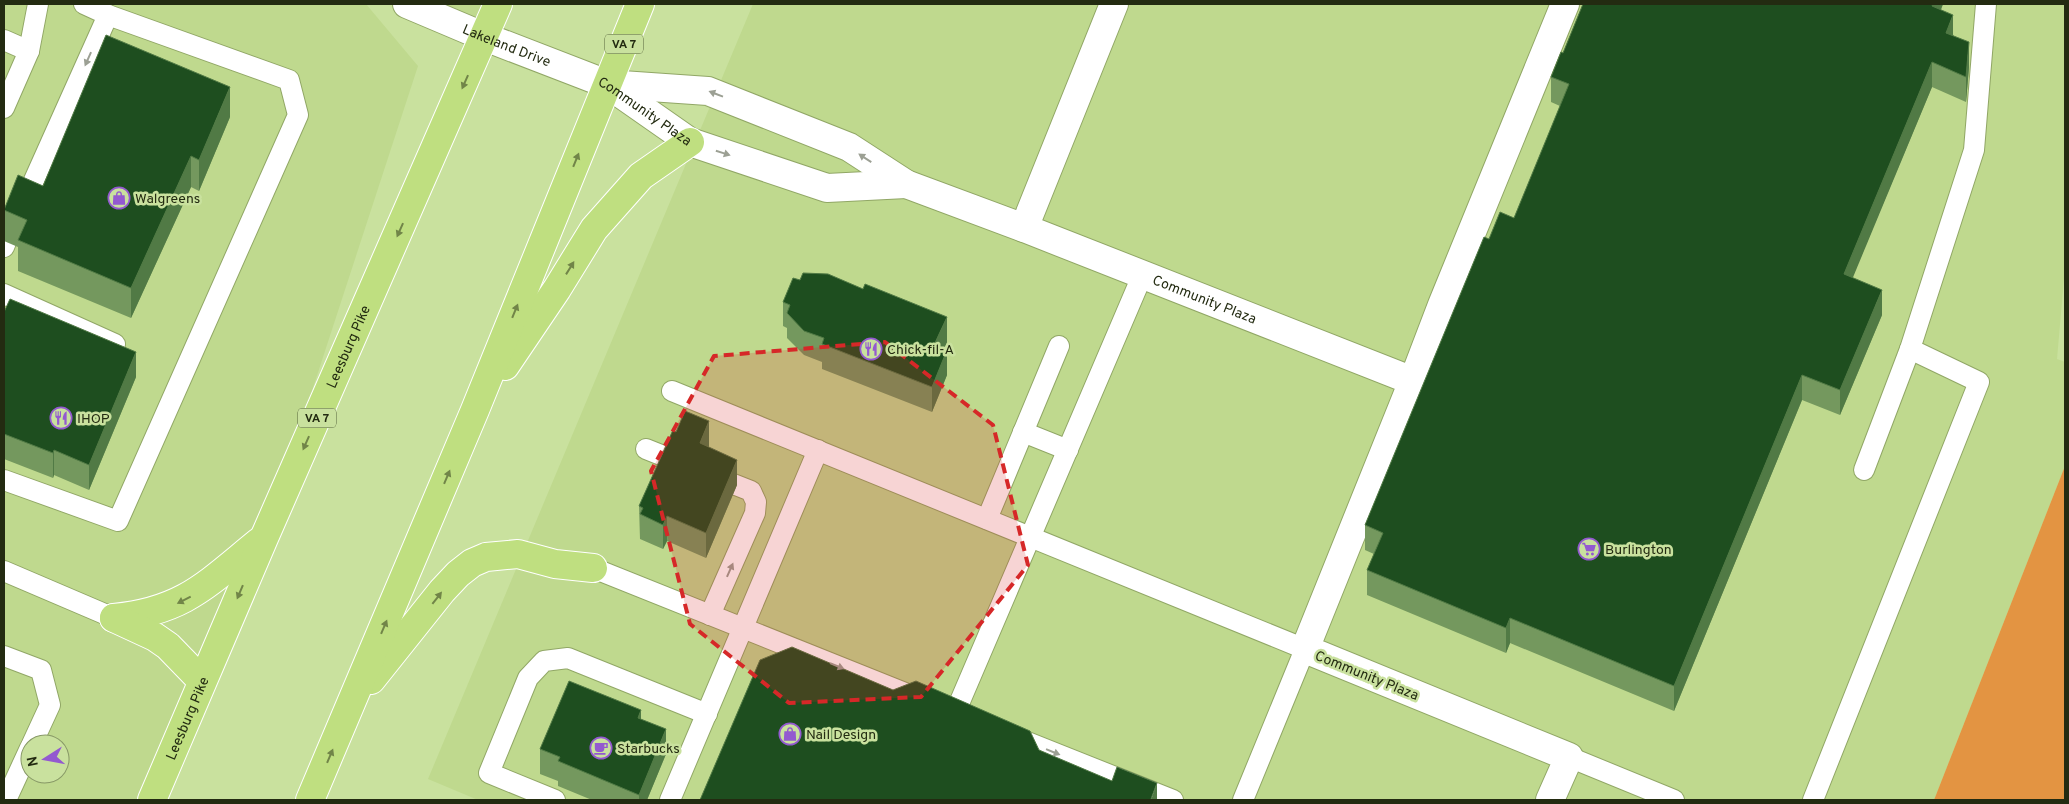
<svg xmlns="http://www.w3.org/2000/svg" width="2069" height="804" font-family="Overpass,sans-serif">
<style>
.built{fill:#bfd98e;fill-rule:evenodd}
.forest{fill:#e39442}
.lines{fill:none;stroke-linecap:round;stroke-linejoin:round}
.lane-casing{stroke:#91a766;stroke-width:22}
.street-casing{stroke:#91a766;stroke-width:30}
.highway-casing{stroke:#fff;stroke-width:30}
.lane{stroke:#fff;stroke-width:20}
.street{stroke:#fff;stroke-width:28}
.highway{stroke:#bfdf80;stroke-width:28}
.wall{fill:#74985e}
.shaded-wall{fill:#517a45}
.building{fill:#1e4e1f;stroke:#517a45}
.oneway{fill:#9ca094}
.oneway2{fill:#718548}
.marked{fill:#d62828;fill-opacity:0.2;stroke:#d62828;stroke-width:4;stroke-dasharray:10 6;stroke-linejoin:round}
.labels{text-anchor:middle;stroke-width:5;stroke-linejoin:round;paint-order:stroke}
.shield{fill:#c9e19e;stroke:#55623b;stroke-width:1}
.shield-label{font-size:12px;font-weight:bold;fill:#232b11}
.street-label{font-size:14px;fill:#232b11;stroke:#c9e19e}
.poi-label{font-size:14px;fill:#232b11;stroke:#c9e19e;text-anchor:start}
</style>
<rect width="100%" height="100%" fill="#c9e19e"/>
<g class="built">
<path d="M4 4H366L418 66 264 538 154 800H4ZM30 744H60V774H30Z"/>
<polygon points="407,4 498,4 485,37"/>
<polygon points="753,4 2065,4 2065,267 2057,359 2065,362 2065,466 1934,800 478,800 428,779"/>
</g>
<polygon class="forest" points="2065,466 2065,800 1934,800"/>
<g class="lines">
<g class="lane-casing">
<g id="lane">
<polyline points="4,40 29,51"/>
<polyline points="4,108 29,51 38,4"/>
<polyline points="22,207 108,15"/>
<polyline points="4,247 6,242"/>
<polyline points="4,294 115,344"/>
<polyline points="672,391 1305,649 1243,800"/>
<polyline points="1023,432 1068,450"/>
<polyline points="646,449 686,465"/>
<polyline points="1864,470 1910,349"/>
<polyline points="4,480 118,521 298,115 289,80 108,15 84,4"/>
<polyline points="987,519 1059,346"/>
<polyline points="593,568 920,699"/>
<polyline points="4,571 114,618"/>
<polyline points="710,615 755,513 756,502 751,491 713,476"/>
<polyline points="4,656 41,670 50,705 32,744"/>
<polyline points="955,713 1142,276"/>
<polyline points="1012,736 1173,800"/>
<polyline points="1569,757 1674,800"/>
<polyline points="6,800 30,748"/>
<polyline points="555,800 489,773 528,678 544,661 568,658 707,714"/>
<polyline points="670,800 818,450"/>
<polyline points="1813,800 1979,382 1910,349 1974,150 1986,4"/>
</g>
</g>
<g class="street-casing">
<g id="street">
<path id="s1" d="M407 4 485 37 607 84 690 142 827 188 906 184"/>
<path id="s2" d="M607 84 708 91 849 147 906 184 1024 228 1413 381"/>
<polyline points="1024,228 1114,4"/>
<polyline points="1550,800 1569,757 1305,649 1413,381 1442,305 1565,4"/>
</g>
</g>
<g class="highway-casing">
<g id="highway">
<polyline points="505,366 557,289 594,229 641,176 690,142"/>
<path d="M114 618C184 611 207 584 259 542"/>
<polyline points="114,618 155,637 168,646 202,681"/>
<polyline points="371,680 442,591 458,574 472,563 486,557 518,554 555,564 593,568"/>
<path id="s3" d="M152 800 264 538 498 4"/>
<polyline points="310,800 475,410 640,4"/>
</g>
</g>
<use href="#lane" class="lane"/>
<use href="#street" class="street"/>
<use href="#highway" class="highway"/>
</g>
<g class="wall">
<polygon points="1583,4 1943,4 1941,10 1969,67 1966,102 1932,87 1852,278 1882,315 1840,415 1802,400 1674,711 1510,643 1506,653 1367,595 1367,570 1374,554 1365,550 1365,525 1489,239 1514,218 1560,106 1551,102 1551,77 1563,53"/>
<polygon points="230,117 199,191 191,187 131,318 18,271 18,247 4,241 4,210"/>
<polygon points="783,302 947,342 944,349 947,375 932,412 822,369 822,362 804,355 787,338 787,328 783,326"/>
<polygon points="4,312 136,377 89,490 54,475 53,478 4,459"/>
<polygon points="709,446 708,447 737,485 706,558 667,541 663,549 640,539 639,506"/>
<polygon points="641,719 666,754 647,800 592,800 558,786 558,781 540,774 540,749"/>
</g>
<g class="shaded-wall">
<polygon points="1933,4 1943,4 1932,31 1932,6"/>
<polygon points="1953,15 1953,39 1946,33"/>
<polygon points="1969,42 1969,67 1966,102 1966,77"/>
<polygon points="1932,62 1932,87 1844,299 1844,274"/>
<polygon points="230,87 230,117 199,191 199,160"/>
<polygon points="191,156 191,187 131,318 131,288"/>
<polygon points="1882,290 1882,315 1840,415 1840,390"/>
<polygon points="947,317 947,342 934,370 934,345"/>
<polygon points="947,350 947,375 932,412 932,387"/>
<polygon points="136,352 136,377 89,490 89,465"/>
<polygon points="1802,375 1802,400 1674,711 1674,686"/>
<polygon points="709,421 709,446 700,468 700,443"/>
<polygon points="54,450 54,475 53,478 53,453"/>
<polygon points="737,460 737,485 706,558 706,533"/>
<polygon points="667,516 667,541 663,549 663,525"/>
<polygon points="1510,618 1510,643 1506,653 1506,628"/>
<polygon points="641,710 641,735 638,718"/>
<polygon points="666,729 666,754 647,800 639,800 639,795"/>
<polygon points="1157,783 1157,800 1151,800"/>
</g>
<g class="building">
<polygon points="1583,4 1933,4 1932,6 1953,15 1946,33 1969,42 1966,77 1932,62 1844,274 1882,290 1840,390 1802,375 1674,686 1510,618 1506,628 1367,570 1383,533 1365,525 1484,237 1489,239 1500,212 1514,218 1569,84 1551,77 1561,52 1563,53"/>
<polygon points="106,35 230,87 199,160 191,156 131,288 18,240 27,220 4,210 18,175 43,186"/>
<polygon points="803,273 828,274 863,289 865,284 947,317 934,345 947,350 932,387 822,344 824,338 804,331 787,313 790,305 783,302 793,278 800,280"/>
<polygon points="10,299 136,352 89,465 54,450 53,453 4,434 4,312"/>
<polygon points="685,411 709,421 700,443 737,460 706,533 667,516 663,525 640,514 643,508 639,506 673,430 676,432"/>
<polygon points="792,647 893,690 916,681 1030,731 1039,750 1112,781 1117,767 1157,783 1151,799 1154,800 700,800 760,660"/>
<polygon points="569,681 641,710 638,718 666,729 639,795 558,761 560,757 540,749"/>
</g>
<defs><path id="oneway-solid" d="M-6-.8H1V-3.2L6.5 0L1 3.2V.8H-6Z" transform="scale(1.25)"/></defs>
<g class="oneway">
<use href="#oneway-solid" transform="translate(88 59) rotate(114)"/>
<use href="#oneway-solid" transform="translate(716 94) rotate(-159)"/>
<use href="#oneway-solid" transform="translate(723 153) rotate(18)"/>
<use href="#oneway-solid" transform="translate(865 158) rotate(-147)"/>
<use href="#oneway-solid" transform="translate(730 570) rotate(-66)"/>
<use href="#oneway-solid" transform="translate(837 666) rotate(22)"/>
<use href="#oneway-solid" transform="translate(1053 752) rotate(22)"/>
</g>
<g class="oneway2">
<use href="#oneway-solid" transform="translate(465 82) rotate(114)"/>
<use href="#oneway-solid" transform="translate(576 160) rotate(-68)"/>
<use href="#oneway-solid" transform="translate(400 230) rotate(114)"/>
<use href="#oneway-solid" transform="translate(570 268) rotate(-58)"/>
<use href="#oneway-solid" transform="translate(515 311) rotate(-68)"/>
<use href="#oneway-solid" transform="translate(306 443) rotate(114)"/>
<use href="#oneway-solid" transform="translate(447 477) rotate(-67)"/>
<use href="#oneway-solid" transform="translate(240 592) rotate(113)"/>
<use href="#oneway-solid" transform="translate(437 598) rotate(-52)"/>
<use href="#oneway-solid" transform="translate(184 600) rotate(153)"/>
<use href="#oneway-solid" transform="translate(384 627) rotate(-67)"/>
<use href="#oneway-solid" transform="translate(330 756) rotate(-67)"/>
</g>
<path class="marked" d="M885 342 993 425 1028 565 921 697 789 703 690 624 651 471 714 356Z"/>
<defs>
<g id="shop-ring" transform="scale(1.125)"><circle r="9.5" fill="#c9e19e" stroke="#9359d0" stroke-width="1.5"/><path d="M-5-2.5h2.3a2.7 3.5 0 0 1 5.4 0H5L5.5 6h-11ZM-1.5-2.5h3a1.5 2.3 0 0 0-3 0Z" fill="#9359d0"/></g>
<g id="restaurant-ring" transform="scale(1.125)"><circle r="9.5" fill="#c9e19e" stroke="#9359d0" stroke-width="1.5"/><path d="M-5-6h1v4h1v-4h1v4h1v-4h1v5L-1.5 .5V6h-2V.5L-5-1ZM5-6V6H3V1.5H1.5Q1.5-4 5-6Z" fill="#9359d0"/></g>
<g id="supermarket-ring" transform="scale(1.125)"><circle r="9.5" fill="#c9e19e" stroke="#9359d0" stroke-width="1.5"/><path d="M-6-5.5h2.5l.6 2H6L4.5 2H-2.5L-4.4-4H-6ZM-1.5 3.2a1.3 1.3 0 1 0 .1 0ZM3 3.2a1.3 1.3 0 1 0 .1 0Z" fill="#9359d0"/></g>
<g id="cafe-ring" transform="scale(1.125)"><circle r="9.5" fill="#c9e19e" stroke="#9359d0" stroke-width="1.5"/><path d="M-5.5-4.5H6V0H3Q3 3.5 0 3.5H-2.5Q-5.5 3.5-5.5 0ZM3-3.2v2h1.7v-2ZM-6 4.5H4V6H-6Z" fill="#9359d0"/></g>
</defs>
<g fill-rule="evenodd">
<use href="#shop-ring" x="119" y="198"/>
<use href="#restaurant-ring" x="871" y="349"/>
<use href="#restaurant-ring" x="61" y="418"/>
<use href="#supermarket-ring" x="1589" y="549"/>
<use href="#shop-ring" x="790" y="734"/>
<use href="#cafe-ring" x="601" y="748"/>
</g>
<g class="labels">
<g class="shield">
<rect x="605" y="34.5" width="38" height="19" rx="4"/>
<rect x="298" y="408.5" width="38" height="19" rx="4"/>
</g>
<g class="shield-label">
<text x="624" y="48">VA 7</text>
<text x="317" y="422">VA 7</text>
</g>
<g class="street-label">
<text dy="5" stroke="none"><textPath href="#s1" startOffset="108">Lakeland Drive</textPath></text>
<text dy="5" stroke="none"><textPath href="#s1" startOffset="262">Community Plaza</textPath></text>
<text dy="5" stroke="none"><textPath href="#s2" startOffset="641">Community Plaza</textPath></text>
<text dy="5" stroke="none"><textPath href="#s3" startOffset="494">Leesburg Pike</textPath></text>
<text transform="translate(1367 675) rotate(22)" y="5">Community Plaza</text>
<text dy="5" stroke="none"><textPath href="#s3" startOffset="89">Leesburg Pike</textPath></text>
</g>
<g class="poi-label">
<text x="135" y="203">Walgreens</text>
<text x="887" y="354">Chick-fil-A</text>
<text x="77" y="423">IHOP</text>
<text x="1605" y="554">Burlington</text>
<text x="806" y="739">Nail Design</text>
<text x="617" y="753">Starbucks</text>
</g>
</g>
<rect width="2069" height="804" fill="none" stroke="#232b11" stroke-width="10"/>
<g transform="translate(45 759) rotate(259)"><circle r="24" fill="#c9e19e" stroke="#879866"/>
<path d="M0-4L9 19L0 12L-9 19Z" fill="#9359d0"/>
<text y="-8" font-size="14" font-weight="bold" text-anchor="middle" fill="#232b11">N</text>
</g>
</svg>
